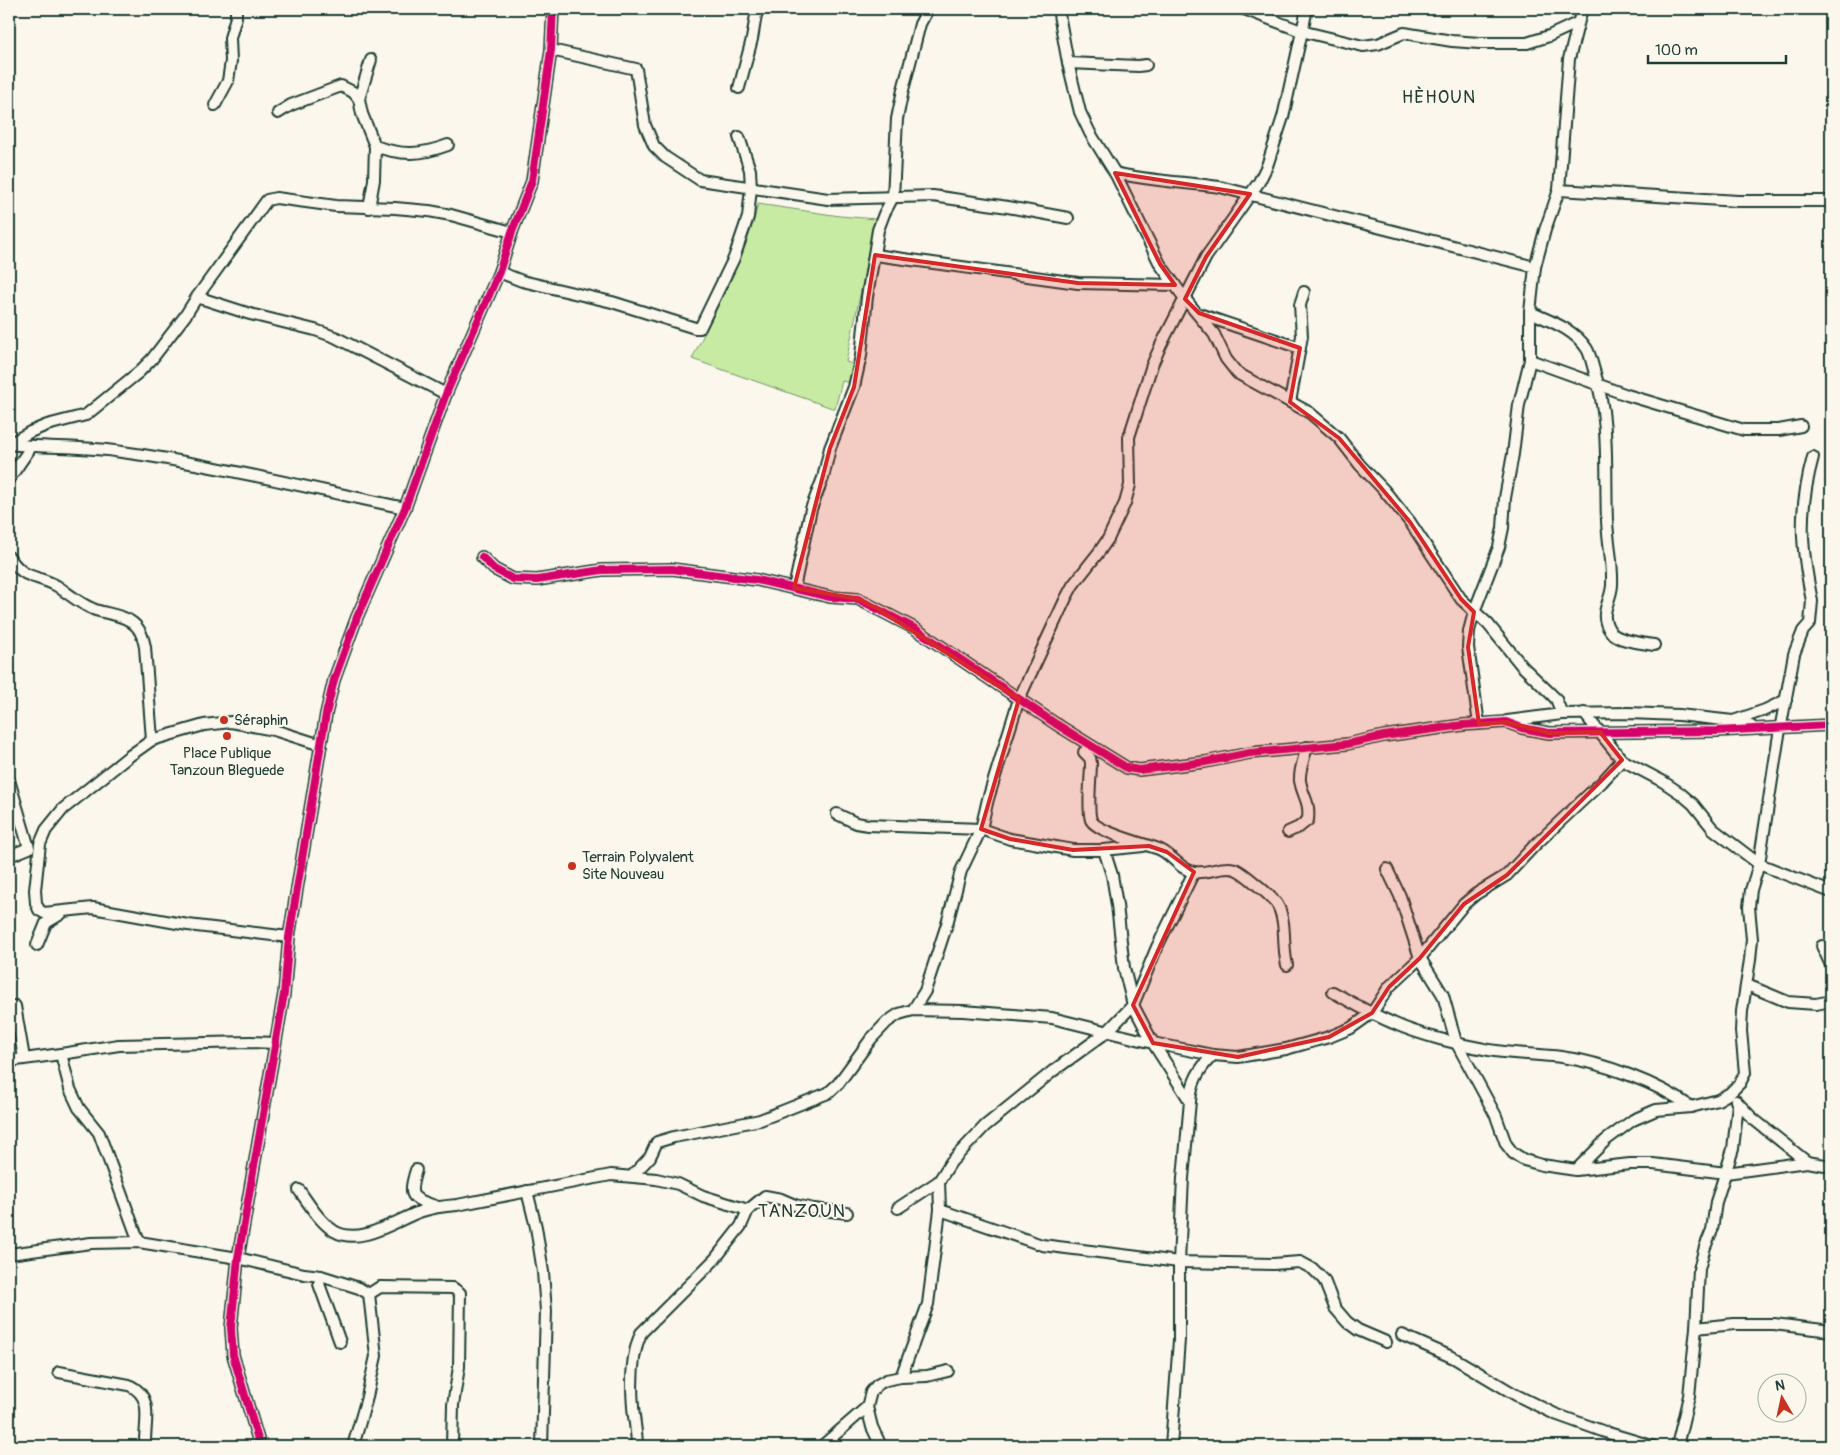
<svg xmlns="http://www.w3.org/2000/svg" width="1840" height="1455" font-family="Pangolin,sans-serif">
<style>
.green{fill:#c8eba4;stroke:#74946c}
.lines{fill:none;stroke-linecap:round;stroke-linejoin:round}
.minor-casing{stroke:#1f3d34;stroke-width:14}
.minor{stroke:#fbf7ec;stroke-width:10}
.cycleway-casing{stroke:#fbf7ec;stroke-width:11}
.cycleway{stroke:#d6006c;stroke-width:8}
.marked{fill:#d62828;fill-opacity:0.2;stroke:#d62828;stroke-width:4;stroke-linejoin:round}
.poi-dot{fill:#c8321e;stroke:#fbf7ec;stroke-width:2}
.labels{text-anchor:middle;stroke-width:4;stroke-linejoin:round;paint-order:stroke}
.poi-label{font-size:15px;fill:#1f3d34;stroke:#fbf7ec;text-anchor:start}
.quarter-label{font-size:18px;letter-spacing:1px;fill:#1f3d34;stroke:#fbf7ec}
</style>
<rect width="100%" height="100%" fill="#fbf7ec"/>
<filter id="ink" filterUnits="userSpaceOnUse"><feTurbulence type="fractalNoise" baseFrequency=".02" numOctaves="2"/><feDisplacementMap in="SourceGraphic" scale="10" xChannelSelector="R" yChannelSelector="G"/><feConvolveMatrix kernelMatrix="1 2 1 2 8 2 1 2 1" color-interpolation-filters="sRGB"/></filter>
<g filter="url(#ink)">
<path class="green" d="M758 204 840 216 876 219 846 362 856 365 851 383 842 381 835 409 692 359C715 310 746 257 758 204Z"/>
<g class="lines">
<g class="minor-casing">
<g id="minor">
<polyline points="1058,9 1068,63 1080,112 1090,133 1115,173 1160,264 1185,299 1214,334 1226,359 1237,373 1310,413 1339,438 1360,465 1383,489 1410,522 1461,599 1488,624 1522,666 1551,694 1556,699 1562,714"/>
<polyline points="1244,9 1301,31 1363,46 1378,44 1404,33 1452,41 1479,43 1527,43 1549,36 1577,23"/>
<polyline points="551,50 636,69 645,125 654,146 665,157 700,180 828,199 933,196 1008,207 1068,218"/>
<polyline points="1068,63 1138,66 1146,65"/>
<polyline points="739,88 752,39 757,9"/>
<polyline points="215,105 228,81 231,61 230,38 236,17 236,9"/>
<polyline points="278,113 291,105 341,86 353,92 359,99"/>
<path d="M375 146C402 156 421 155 448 145"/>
<path d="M1115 173C1149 181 1184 182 1220 187L1535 267"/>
<polyline points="1559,190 1738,201 1831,201"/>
<polyline points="369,208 374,180 375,146 362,114 359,99 371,60"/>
<polyline points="875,255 1078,283 1175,285"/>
<polyline points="499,272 522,281 612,302 695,328 700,328 734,258 748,217 751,188 750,170 739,137"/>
<polyline points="197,297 250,314 315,330 335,337 446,394"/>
<path d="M1530 312C1550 321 1574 329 1587 349 1590 354 1592 363 1594 370 1610 419 1605 471 1607 521 1608 542 1613 564 1612 585 1611 603 1597 614 1611 632 1617 641 1643 643 1654 645"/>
<polyline points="1199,314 1300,348"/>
<polyline points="1530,360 1627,395 1744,430 1779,430 1801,426"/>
<polyline points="1290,402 1302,336 1300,305 1304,292"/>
<polyline points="9,444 30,432 47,425 86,415 139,372 152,359 185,316 197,297 267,200 276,198 336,206 395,208 429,211 451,215 512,232"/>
<path d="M9 444C44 448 80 446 115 451 212 464 309 488 405 508"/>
<polyline points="9,479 31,447"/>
<path d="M9 557C25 581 36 574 57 586 69 594 80 604 93 609 105 614 120 614 130 621 140 627 143 637 145 647L152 740"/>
<polyline points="482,557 494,569 513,579 537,580 602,570 672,569 757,580 830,597 858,599 914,628 1056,724 1127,768 1139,770 1205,762 1250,753 1347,744 1384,736 1463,725 1506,722 1522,728 1549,733 1717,731 1831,725"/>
<polyline points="794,588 811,509 823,478 830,448 854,387 861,356 867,297 878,230 884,214 893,197 897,119 903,90 920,24 928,9"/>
<polyline points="1584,713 1622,760 1662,781 1680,793 1693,804 1713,829 1759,864 1831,892"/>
<polyline points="1507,721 1562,714 1628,713 1679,715 1733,721 1751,726"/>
<polyline points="1733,721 1765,710 1786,700"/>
<polyline points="1479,724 1468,647 1469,631 1474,612 1499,547 1503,528 1505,498 1513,454 1519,405 1530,360 1530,312 1535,267 1545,230 1559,190 1569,59 1582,9"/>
<path d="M1084 752 1090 758 1091 763C1091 776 1087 809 1091 820 1096 831 1143 844 1156 848 1171 852 1179 870 1194 872 1204 874 1217 868 1228 868 1231 868 1236 869 1239 871 1246 875 1275 899 1278 906 1287 923 1282 946 1287 965"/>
<polyline points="9,780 29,848 9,856"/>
<polyline points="837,814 856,823 868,825 981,829 1010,839 1073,850 1104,850 1143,846"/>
<path d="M1288 832 1299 827 1308 820C1310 800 1303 798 1300 781 1299 770 1304 758 1307 747"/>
<polyline points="1104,850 1112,875 1117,905 1124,968 1133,1005 1153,1043 1190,1101 1183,1178 1179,1262 1179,1340 1171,1446"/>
<polyline points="1387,869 1400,896 1420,958 1443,995 1456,1042 1496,1116 1506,1144 1513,1153 1524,1160 1542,1165 1576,1170 1630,1164 1653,1164 1726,1173 1807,1162 1831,1166"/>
<polyline points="289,937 188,925 93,908 44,913 39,910 36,903 35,890 40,844 46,830 63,809 128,757 152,740 204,725 231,722 274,730 321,745"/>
<polyline points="37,945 46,923 61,914"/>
<polyline points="1822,946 1831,965"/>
<polyline points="1747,985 1788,1002 1816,1004 1831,1001"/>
<path d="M1333 992C1352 1003 1372 1014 1393 1023 1419 1035 1461 1045 1489 1050 1512 1054 1537 1054 1561 1057 1602 1062 1658 1083 1691 1107"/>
<polyline points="15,1006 24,1058"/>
<polyline points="913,1010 925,991 947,924 961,871 981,829 988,799 1019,699 1066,598 1073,585 1099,552 1108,539 1125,503 1130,485 1129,437 1152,365 1161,345 1206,257 1259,182 1267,166 1283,117 1307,9"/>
<polyline points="61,1054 119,1045 251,1042 275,1043"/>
<polyline points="9,1061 61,1054 70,1089 79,1108 99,1133 139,1242"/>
<path d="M1190 1101C1192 1081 1199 1069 1213 1055"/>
<polyline points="1736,1101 1752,1118 1807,1162"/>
<path d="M416 1170C407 1199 412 1198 438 1207"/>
<path d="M1576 1170 1606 1140 1633 1120 1656 1110 1691 1107 1718 1100 1730 1093 1740 1083 1745 1073 1741 1031 1742 1011 1750 960 1752 939 1749 907 1751 890 1759 864 1778 741 1794 654 1803 631 1810 623 1812 601C1801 546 1798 512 1813 457"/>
<polyline points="632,1176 650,1157 657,1142 674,1137 760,1120 828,1093 838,1084 871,1039 887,1022 899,1014 913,1010 963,1011 1052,1018 1153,1043 1213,1055 1238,1057 1286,1049 1329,1037 1351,1028 1372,1013 1389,987 1420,958 1464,904 1476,894 1507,875 1534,846 1602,782 1622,760"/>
<path d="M299 1190C309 1204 319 1221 334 1231 361 1247 397 1219 422 1211 434 1207 445 1206 457 1205L611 1175 656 1179 678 1184 703 1196 748 1210"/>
<polyline points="527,1191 536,1227 543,1272 546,1311 542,1446"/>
<polyline points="898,1208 939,1181"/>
<polyline points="940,1210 1042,1245 1179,1262 1273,1264 1300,1262 1313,1269 1324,1280 1335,1308 1347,1322 1358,1330 1386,1342"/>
<polyline points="9,1254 91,1243 139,1242 238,1258 304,1274 321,1276 359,1288 369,1294 376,1356 366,1401 353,1446"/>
<polyline points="321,1276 319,1284 340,1342"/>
<polyline points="369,1294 380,1287 453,1288 460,1293 459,1367 453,1405 452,1446"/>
<polyline points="1696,1328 1734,1324 1774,1324 1831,1331"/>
<polyline points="1402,1335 1454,1358 1516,1395 1555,1414 1605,1432 1652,1446"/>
<path d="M59 1372 129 1385C155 1397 144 1423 145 1446"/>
<polyline points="901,1377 928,1304 940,1210 939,1181 951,1162 985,1126 1053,1071 1107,1032 1133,1005 1157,947 1194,872"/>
<polyline points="867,1407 872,1427 881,1446"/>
<polyline points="260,1446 233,1355 231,1328 238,1258 284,994 289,937 326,714 334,680 357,617 405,508 446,394 499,272 512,232 532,181 551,50 553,9"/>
<path d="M637 1446C637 1433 634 1420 633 1407 631 1382 631 1356 641 1333L715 1259 741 1226 748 1210 765 1196 781 1199 795 1205 814 1209 847 1213"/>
<polyline points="822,1446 867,1407 871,1392 877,1385 886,1380 901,1377 927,1376 948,1371"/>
<polyline points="1677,1446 1689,1396 1696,1328 1699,1269 1705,1247 1712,1230 1716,1202 1733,1149 1738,1104"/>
</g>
</g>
<use href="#minor" class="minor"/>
<g class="cycleway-casing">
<g id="cycleway">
<polyline points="482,557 494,569 513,579 537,580 602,570 672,569 757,580 830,597 858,599 914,628 1056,724 1127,768 1139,770 1205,762 1250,753 1347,744 1384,736 1463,725 1506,722 1522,728 1549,733 1717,731 1831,725"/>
<polyline points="260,1446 233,1355 231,1328 238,1258 284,994 289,937 326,714 334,680 357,617 405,508 446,394 499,272 512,232 532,181 551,50 553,9"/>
</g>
</g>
<use href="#cycleway" class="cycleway"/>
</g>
</g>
<path class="marked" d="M1115 173 1250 194 1206 257 1185 299 1199 313 1300 348 1290 402 1339 438 1410 522 1461 599 1474 612 1468 647 1479 724 1506 722 1549 733 1600 732 1622 760 1507 875 1464 904 1420 958 1389 987 1372 1013 1329 1037 1238 1057 1153 1043 1133 1005 1194 872 1167 852 1149 846 1073 850 1010 839 981 829 1019 699 878 609 858 599 794 588 830 448 854 387 875 255 1078 283 1175 285 1160 264Z"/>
<g class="poi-dot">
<circle cx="224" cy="720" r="5"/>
<circle cx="227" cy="736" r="5"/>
<circle cx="572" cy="866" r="5"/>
</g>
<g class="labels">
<g class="poi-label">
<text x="234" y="725">Séraphin</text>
<text x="227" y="758" text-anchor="middle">Place Publique<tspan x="227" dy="17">Tanzoun Bleguede</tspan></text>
<text x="582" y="862">Terrain Polyvalent<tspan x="582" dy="17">Site Nouveau</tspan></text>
</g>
<g class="quarter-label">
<text x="1439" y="103">HÈHOUN</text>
<text x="802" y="1217">TANZOUN</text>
</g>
</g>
<rect width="1840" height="1455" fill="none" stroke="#fbf7ec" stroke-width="30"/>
<rect x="15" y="15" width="1810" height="1425" fill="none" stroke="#1f3d34" stroke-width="2" filter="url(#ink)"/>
<g transform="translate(1782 1398) rotate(351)"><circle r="24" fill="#fbf7ec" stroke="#a3ada2"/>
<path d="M0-4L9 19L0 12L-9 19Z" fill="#c8321e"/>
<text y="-8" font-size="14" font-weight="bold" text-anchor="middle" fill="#1f3d34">N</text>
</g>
<path d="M1648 55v8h138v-8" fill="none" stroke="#1f3d34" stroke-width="2.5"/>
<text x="1655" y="55" font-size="15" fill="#1f3d34" stroke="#fbf7ec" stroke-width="4" paint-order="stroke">100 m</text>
</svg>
